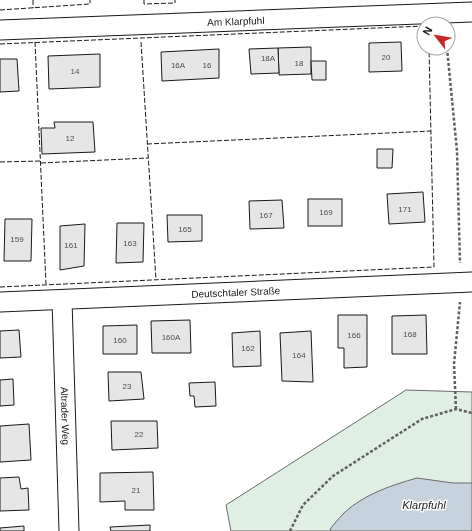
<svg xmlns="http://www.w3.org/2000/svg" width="472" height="531" font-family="Helvetica,sans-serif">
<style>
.green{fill:#e0efe3;stroke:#6a6a6a}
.water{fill:#c6d2dc;stroke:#6a6a6a}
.building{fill:#e6e6e6;stroke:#1a1a1a}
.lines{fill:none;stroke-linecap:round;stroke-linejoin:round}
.street-casing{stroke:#1a1a1a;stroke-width:21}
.path{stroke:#5f5f5f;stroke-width:2.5;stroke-dasharray:3 2;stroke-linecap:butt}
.street{stroke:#fff;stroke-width:19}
.fence{stroke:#1a1a1a;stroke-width:1;stroke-dasharray:5 2;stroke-linecap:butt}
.labels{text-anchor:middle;stroke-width:3;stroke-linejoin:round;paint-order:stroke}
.number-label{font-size:8px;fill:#4d4d4d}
.street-label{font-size:10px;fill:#1a1a1a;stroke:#fff}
.water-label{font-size:11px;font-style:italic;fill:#1a1a1a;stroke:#fff}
</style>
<rect width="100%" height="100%" fill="#fff"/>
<polygon class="green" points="406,390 472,392 472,531 231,531 226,505"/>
<path class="water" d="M417 478 453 483H472V531H330L331 528C335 523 340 517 345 512 365 494 392 485 417 478Z"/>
<g class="building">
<polygon points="401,42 402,71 369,72 369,43"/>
<polygon points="311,47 311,74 279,75 278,48"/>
<polygon points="278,48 279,73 251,74 249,49"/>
<polygon points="219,49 219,78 162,81 161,52"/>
<polygon points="100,54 100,87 49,89 48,56"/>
<polygon points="0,59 17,59 19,91 0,92"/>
<polygon points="311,61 326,61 326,80 312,80"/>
<polygon points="54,122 93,122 95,152 42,154 41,128 55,128"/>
<polygon points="377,149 393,149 392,168 377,168"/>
<polygon points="423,192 425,222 389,224 387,194"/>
<rect x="308" y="199" width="34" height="27"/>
<polygon points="282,200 284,228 250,229 249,201"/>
<polygon points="167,215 202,215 202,241 168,242"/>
<polygon points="5,219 32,219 31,261 4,261"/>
<polygon points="117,223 144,223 143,262 116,263"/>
<polygon points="85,224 84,266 60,270 60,226"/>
<polygon points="338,315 367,315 367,367 344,368 344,348 338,348"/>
<polygon points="426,315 427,354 392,354 392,316"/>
<polygon points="190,320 191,353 152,353 151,321"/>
<polygon points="137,325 137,354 103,354 103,326"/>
<polygon points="19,330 21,357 0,358 0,331"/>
<polygon points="260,331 261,366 233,367 232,333"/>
<polygon points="311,331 313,382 282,381 280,333"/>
<polygon points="108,372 141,372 144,399 109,401"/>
<polygon points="13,379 14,405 0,406 0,380"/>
<polygon points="215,382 216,406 195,407 194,396 190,396 189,383"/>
<polygon points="111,421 157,421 158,448 112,450"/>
<polygon points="29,424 31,460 0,462 0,426"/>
<polygon points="153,472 154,510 125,510 125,501 100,502 100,473"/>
<polygon points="19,477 21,489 28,488 29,510 0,511 0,478"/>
<polygon points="150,525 150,531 111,531 110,527"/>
<polygon points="24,526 24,531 0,531 0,528"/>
</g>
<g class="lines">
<g class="street-casing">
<g id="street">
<path id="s1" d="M0 30 472 12"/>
<path id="s2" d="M62 300 69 531"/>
<path id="s3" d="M0 302 472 282"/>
</g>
</g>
<g class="path">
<polyline points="447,48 457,151 460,263"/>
<polyline points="456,409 454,364 460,302"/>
<polyline points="290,531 303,505 333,476 422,419 456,409 472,413"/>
</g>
<use href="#street" class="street"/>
<g class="fence">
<polyline points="33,0 33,8"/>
<polyline points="144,0 144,4 175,3 175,0"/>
<polyline points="0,10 90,4 90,0"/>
<polyline points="35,42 46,284"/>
<polyline points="141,42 156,280"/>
<polyline points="0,44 424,26"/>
<polyline points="147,144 431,131"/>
<polyline points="0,162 41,161"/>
<polyline points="41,163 148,158"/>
<polyline points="0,287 434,267 429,48"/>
</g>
</g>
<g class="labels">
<g class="number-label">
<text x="386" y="60">20</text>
<text x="268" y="61">18A</text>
<text x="299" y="66">18</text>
<text x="178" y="68">16A</text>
<text x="207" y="68">16</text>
<text x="75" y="74">14</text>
<text x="70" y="141">12</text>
<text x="405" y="212">171</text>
<text x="326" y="215">169</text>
<text x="266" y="218">167</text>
<text x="185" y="232">165</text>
<text x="17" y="242">159</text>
<text x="130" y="246">163</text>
<text x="71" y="248">161</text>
<text x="410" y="337">168</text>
<text x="354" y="338">166</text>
<text x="171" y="340">160A</text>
<text x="120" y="343">160</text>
<text x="248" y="351">162</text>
<text x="299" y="358">164</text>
<text x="127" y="389">23</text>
<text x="139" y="437">22</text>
<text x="136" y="493">21</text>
</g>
<g class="street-label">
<text dy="4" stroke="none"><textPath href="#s1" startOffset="236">Am Klarpfuhl</textPath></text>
<text dy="4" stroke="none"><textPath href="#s3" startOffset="236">Deutschtaler Straße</textPath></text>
<text dy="4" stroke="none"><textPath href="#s2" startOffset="116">Altrader Weg</textPath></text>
</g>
<g class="water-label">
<text x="424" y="509">Klarpfuhl</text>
</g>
</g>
<g transform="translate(436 36) rotate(301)"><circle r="19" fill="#ffffff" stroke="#a3a3a3"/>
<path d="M0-3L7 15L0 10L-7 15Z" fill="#c62828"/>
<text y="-6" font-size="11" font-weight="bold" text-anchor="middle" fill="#1a1a1a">N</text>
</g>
</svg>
